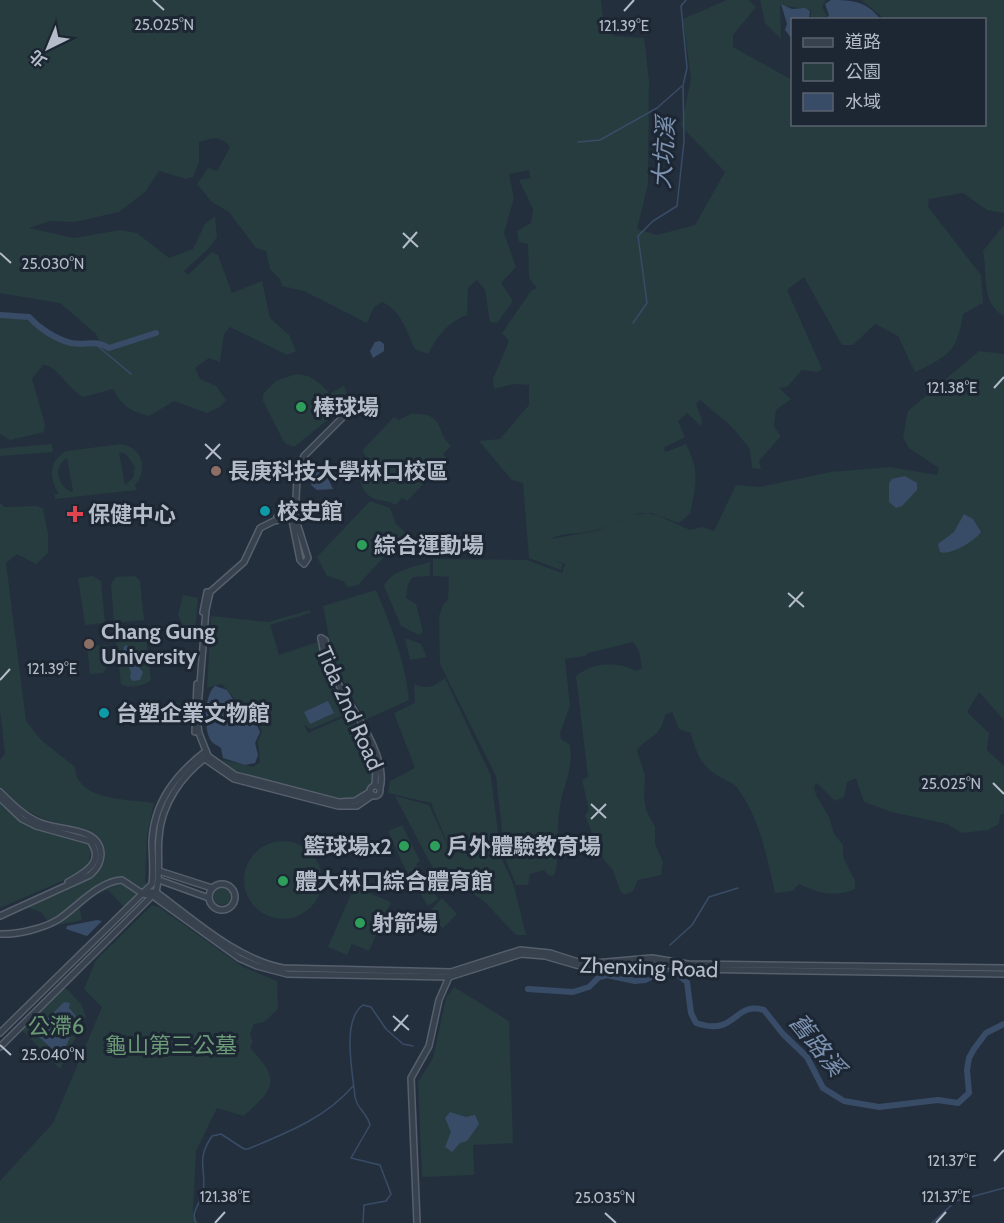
<svg xmlns="http://www.w3.org/2000/svg" width="1004" height="1223" font-family="Cabin,'Noto Sans TC',sans-serif">
<style>
.green{fill:#263c3f;fill-rule:evenodd}
.water{fill:#394c67}
.lines{fill:none;stroke-linecap:round;stroke-linejoin:round}
.stream{stroke:#394c67;stroke-width:1.5}
.river{stroke:#394c67;stroke-width:6}
.minor-casing{stroke:#565f6c;stroke-width:8}
.minor{stroke:#38414e;stroke-width:5}
.ticks{fill:none;stroke:#b4bcc9;stroke-width:2}
.leisure-dot{fill:#2e9e5b;stroke:#1d2633;stroke-width:2}
.education-dot{fill:#8d6e63;stroke:#1d2633;stroke-width:2}
.culture-dot{fill:#0f9aa8;stroke:#1d2633;stroke-width:2}
.health-dot{fill:#e0444e;stroke:#1d2633;stroke-width:2}
.labels{text-anchor:middle;stroke-width:6;stroke-linejoin:round;paint-order:stroke}
.poi-label{font-size:22px;font-weight:bold;fill:#b4bcc9;stroke:#1d2633;text-anchor:start}
.street-label{font-size:22px;fill:#b4bcc9;stroke:#1d2633}
.park-label{font-size:22px;fill:#6b9a76;stroke:#1d2633}
.water-label{font-size:24px;font-style:italic;fill:#7c92b1;stroke:#1d2633}
.ticks-label{font-size:15px;text-anchor:middle;fill:#b4bcc9;stroke:#1d2633;stroke-width:6;stroke-linejoin:round;paint-order:stroke}
</style>
<rect width="100%" height="100%" fill="#242f3e"/>
<g class="green">
<path d="M0 0H601L604 27 614 36 644 38 649 80 648 184 637 229 657 235 695 225 725 172 681 126 691 79 683 19 727 0H749L756 7 733 35V47L792 80V124H984V20L885 19 861 0H1004V213L987 210 963 193 929 199 928 207 981 275 983 303 963 314C957 352 949 356 915 372L898 336 875 324 853 345H842L804 277 787 290 822 369 818 372 802 370 787 387 779 388 791 399 776 410 774 427 781 436 759 461 761 469 752 468 750 449 731 426 700 400 696 404 702 420 701 426 687 413 678 421 685 437 663 448 666 452 686 444C700 471 696 485 690 514L679 523C630 504 639 516 596 530 581 535 564 531 551 539L596 531 632 515 652 513 690 530 702 527 714 531 736 485 760 487 831 472 891 467 937 475 939 468 909 448 903 437 908 411 979 351 1004 354V720L979 692 967 712 989 733 987 750 1004 766V813L1000 815 999 824 988 830 962 833 947 824 892 812 864 802 856 778 847 782 844 797 835 801 817 783 814 786 816 795 829 817 834 834 843 845V857L855 881V889C835 898 818 893 799 884L792 891 775 893C767 858 760 817 737 788 732 781 721 779 714 773 700 764 695 749 691 733L679 729 672 712 665 715C660 738 651 734 637 750L645 776 644 798 646 810 655 827V844L663 862 661 875 638 880 633 891 624 895 620 890 613 870 604 860 585 816 589 810 582 780 588 777 576 676C594 662 616 661 636 671L642 668 639 651 633 642 588 653 585 656 565 659 570 706 560 733 561 739 570 745C573 765 566 781 561 800 558 814 558 833 557 847 556 858 559 864 554 875L549 876 544 870 530 874 528 885H516L505 858 496 776 440 664 439 616 443 605 448 600 449 577 433 576V559L527 560 562 573 565 564 554 560 563 564 561 570 529 558 523 483 512 480 479 441 500 439 529 405V385L514 384 494 389 493 379 509 341 502 333 531 291 537 288 529 278 528 244 519 242 517 231 531 223 533 209 519 180 530 178 529 170 509 174 514 198 504 233 516 267 501 283 513 301 497 323 490 322 485 290 477 280 468 288 467 315C448 322 437 336 428 354L415 349C406 331 402 311 382 302L374 307 367 323 304 291 282 286 280 279 270 269 266 251 256 248 229 212 212 202 197 184 208 168 217 171 230 147C220 135 213 138 199 142V162L193 177 186 179 159 171 145 192 119 212 75 222 50 221 29 228 74 238 120 230 137 233 169 258 193 249 205 224 215 216 217 237 208 249 184 271 188 275 212 252 218 255 232 293 262 281 270 318 289 335 296 351 287 355 230 327 224 334 220 362 209 358 195 368 200 379 216 386 226 400 220 407 207 413 174 401 149 416C130 411 122 406 113 389L83 397C68 389 57 365 43 365L32 379 45 424 44 432 10 440 0 434V318L25 319 70 346 101 345 96 334 60 303 0 293Z"/>
<polygon points="760,0 826,0 822,7 828,17 811,19 811,10 780,5 781,39 765,23"/>
<path d="M1004 225V316C980 303 988 273 983 251Z"/>
<path d="M296 374C313 375 324 385 333 399L331 393 344 386 349 399 339 412 335 401 336 413 294 447 285 443 282 438 263 401V394L276 381Z"/>
<path d="M411 414C446 412 435 432 451 446L443 454 447 459 407 501 402 498 395 505C388 499 381 502 373 498 357 490 357 469 366 456L362 451 394 417 399 420Z"/>
<polygon points="52,444 53,452 0,456 0,449 4,448"/>
<path d="M121 444C142 447 149 470 135 485L137 490 55 499V494H59C49 478 48 460 67 451ZM119 452 126 454 135 467 133 478 125 485ZM67 458 73 491 72 492C58 486 52 467 67 458Z"/>
<polygon points="370,501 390,508 396,524 406,533 358,585 348,587 343,581 327,576 317,557"/>
<path d="M0 503 5 507 37 506 43 509 48 534V553L36 564 17 554 6 563 26 721 41 740 75 767C76 801 128 799 154 803L147 835 145 888 124 907 108 890 78 902 82 920 52 926 41 912 26 907C46 898 77 888 94 875 106 866 108 844 95 835 82 826 65 826 50 821 31 814 13 804 0 789V760L5 754 0 710Z"/>
<path d="M430 562V576L413 577 408 584 406 598 416 604 423 632 419 635 401 626 384 586C391 570 415 567 430 562Z"/>
<polygon points="93,576 101,581 105,623 85,625 78,578"/>
<polygon points="135,576 140,581 144,620 114,623 111,584 116,577"/>
<path d="M376 590C391 626 405 661 409 700L365 720 334 664 323 606Z"/>
<polygon points="183,595 198,598 195,631 183,627 178,615"/>
<path d="M310 610V613L270 625 279 655 318 642 323 668 348 713 311 729 304 725 308 733 351 714 371 760 375 779C371 787 366 796 357 799 341 804 239 774 222 765L223 760 253 767 260 762 258 741 262 731 257 721 260 716C255 701 249 706 237 702L222 684 207 688 211 616 268 622Z"/>
<path d="M146 638 151 680C144 686 129 689 121 684L116 639Z"/>
<polygon points="405,638 421,644 427,657 410,660"/>
<polygon points="107,645 108,666 103,673 90,674 87,646"/>
<path d="M445 678 491 776 501 857 514 886 526 935H516L484 901 466 889 459 871 437 876 395 796 429 805 453 857 431 803 388 793 390 781 415 768 394 713 415 703 414 684C427 690 434 687 445 678Z"/>
<polygon points="171,700 187,706 186,721 171,725 162,719"/>
<polygon points="0,804 33,827 88,842 91,848 89,864 62,881 0,908"/>
<polygon points="402,825 420,861 416,864 438,899 428,906 405,869 388,831"/>
<circle cx="283" cy="880" r="39"/>
<circle cx="222" cy="896" r="9"/>
<polygon points="354,887 391,902 369,951 352,944 347,955 328,947"/>
<polygon points="442,898 457,914 443,928 428,913"/>
<path d="M152 905 159 907 243 967 277 981 278 1009 264 1022 254 1024 250 1034 253 1042 250 1048C282 1081 274 1088 244 1116L217 1108 196 1151 193 1212 198 1223H0V1181L53 1123 102 1007 84 989 96 960Z"/>
<polygon points="454,987 509,1021 513,1143 473,1145 474,1175 422,1177 418,1082 433,1058 446,998"/>
<polygon points="62,989 67,989 81,1004 86,1017 60,1069 21,1029"/>
</g>
<g class="water">
<path d="M831 0C851 0 867 1 880 19H827L829 15 825 4Z"/>
<polygon points="781,4 792,9 805,8 810,11 809,19 792,20 792,39 785,30 787,24"/>
<polygon points="380,341 384,344 384,351 373,358 370,351 375,342"/>
<polygon points="312,471 326,474 333,489 317,490 311,485 313,479 309,474"/>
<polygon points="905,476 917,483 917,490 902,506 896,508 889,502 889,483 892,479"/>
<path d="M964 514 973 519 981 532C975 541 950 556 940 552L938 544 954 532Z"/>
<polygon points="125,645 131,647 136,664 143,672 140,680 133,681 130,678 131,672 122,653"/>
<path d="M215 686 227 690 236 704H249L256 711 255 721 260 732 255 743 258 755 255 763 245 765 223 758 221 748C219 746 215 745 213 743 202 732 204 695 215 686Z"/>
<polygon points="328,701 334,713 310,724 304,712"/>
<polygon points="97,920 102,921 87,936 66,929 67,926"/>
<polygon points="64,1002 70,1003 69,1008 76,1016 73,1030 63,1053 58,1054 31,1030 34,1024 47,1019"/>
<polygon points="450,1112 466,1117 475,1115 479,1124 467,1141 460,1143 452,1152 445,1147 451,1132 445,1118"/>
</g>
<g class="lines">
<g class="stream">
<polyline points="578,142 600,140 657,108 682,86"/>
<polyline points="633,323 647,303 638,236 653,221 677,206 684,141 683,85 687,68 681,6 686,0"/>
<polyline points="93,342 131,374"/>
<polyline points="670,945 692,925 709,897 738,888"/>
<path d="M196 1223C190 1212 201 1203 203 1192 207 1169 195 1161 212 1136L221 1134 244 1149H248C286 1133 326 1118 353 1086"/>
<path d="M363 1223 364 1205 386 1201 391 1194 380 1165 351 1158 370 1125C368 1114 357 1109 355 1097 353 1074 341 1020 363 1005L371 1007 386 1029 403 1044 413 1046"/>
<polyline points="932,1223 956,1201 1004,1188"/>
</g>
<g class="river">
<path d="M0 315 29 317C39 328 55 339 71 343 85 346 96 339 109 348L156 333"/>
<path d="M528 989 573 992 589 987 599 977 607 975 635 981 645 980 669 968 687 982 691 1013 696 1023C737 1037 733 1001 764 1010L783 1034 807 1057 823 1088 844 1101 879 1107 938 1100 958 1103 969 1093 967 1070 969 1058 974 1049 986 1033 1004 1024"/>
</g>
<g class="minor-casing">
<g id="minor">
<polyline points="291,515 300,560 304,564 308,558 295,517"/>
<polyline points="277,517 290,513 291,507"/>
<polyline points="203,612 207,592"/>
<path d="M321 638 325 640C327 652 329 664 334 676 348 705 389 755 380 788"/>
<polyline points="321,638 325,659"/>
<polyline points="195,732 197,684"/>
<polyline points="208,756 235,775 339,802 355,801 370,792"/>
<polyline points="205,759 234,779 338,806 357,806 373,795"/>
<polyline points="375,785 376,768"/>
<circle cx="375" cy="791" r="5"/>
<path d="M0 792C12 804 25 817 41 823 59 831 101 826 101 855 100 864 97 869 90 875L0 916"/>
<path d="M0 798 22 819 36 826 90 841C106 862 84 873 68 882"/>
<polyline points="159,871 212,888"/>
<polyline points="159,880 209,898"/>
<circle cx="222" cy="897" r="13"/>
<path d="M147 892H156C194 920 236 959 283 968L451 972 520 950 550 953 584 964 652 958 688 964 1004 968"/>
<path d="M0 934C17 935 45 928 59 919 77 907 99 881 122 880L143 894 153 896 239 958 257 966 287 974 449 977 521 954 545 956 590 969 653 962 687 969 1004 974"/>
<path d="M0 1033 152 884C154 870 152 856 152 841 154 802 176 774 206 751"/>
<path d="M0 1047 156 892C161 873 157 857 159 837 161 804 182 775 208 756L199 733 197 720 206 610 210 592 244 562 260 528 274 521 295 517 297 479 304 456 355 405"/>
<polyline points="417,1223 411,1078 429,1046 439,1000 449,977"/>
</g>
</g>
<use href="#minor" class="minor"/>
</g>
<path class="ticks" d="M153 0 164 10M624 11 634 0M403 233 418 247M403 248 417 232M0 253 11 263M994 388 1004 377M205 444 221 459M206 459 220 444M788 593 804 607M789 607 803 592M0 680 10 669M993 783 1004 794M591 804 606 818M591 819 606 804M393 1016 409 1030M394 1031 408 1015M0 1045 11 1055M994 1161 1004 1150M605 1213 616 1223M215 1223 225 1212M936 1223 946 1212"/>
<g class="leisure-dot">
<circle cx="301" cy="407" r="6"/>
<circle cx="362" cy="545" r="6"/>
<circle cx="404" cy="846" r="6"/>
<circle cx="435" cy="846" r="6"/>
<circle cx="283" cy="881" r="6"/>
<circle cx="360" cy="923" r="6"/>
</g>
<g class="education-dot">
<circle cx="216" cy="471" r="6"/>
<circle cx="89" cy="644" r="6"/>
</g>
<g class="culture-dot">
<circle cx="265" cy="511" r="6"/>
<circle cx="104" cy="713" r="6"/>
</g>
<path class="health-dot" d="M72 505h6v6h6v6h-6v6h-6v-6h-6v-6h6z"/>
<g class="labels">
<g class="poi-label">
<text x="313" y="415">棒球場</text>
<text x="228" y="479">長庚科技大學林口校區</text>
<text x="277" y="519">校史館</text>
<text x="88" y="522">保健中心</text>
<text x="374" y="553">綜合運動場</text>
<text x="101" y="639">Chang Gung<tspan x="101" dy="25">University</tspan></text>
<text x="116" y="721">台塑企業文物館</text>
<text x="392" y="854" text-anchor="end">籃球場x2</text>
<text x="447" y="854">戶外體驗教育場</text>
<text x="295" y="889">體大林口綜合體育館</text>
<text x="372" y="931">射箭場</text>
</g>
<g class="street-label">
<text transform="translate(350 708) rotate(66)" y="8">Tida 2nd Road</text>
<text transform="translate(649 967) rotate(2)" y="8">Zhenxing Road</text>
</g>
<g class="park-label">
<text x="56" y="1034">公滯6</text>
<text x="171" y="1053">龜山第三公墓</text>
</g>
<g class="water-label">
<text transform="translate(664 153) rotate(-86)" y="8">大坑溪</text>
<text transform="translate(817 1045) rotate(51)" y="8">舊路溪</text>
</g>
</g>
<g class="ticks-label">
<text x="164" y="30">25.025°N</text>
<text x="624" y="31">121.39°E</text>
<text x="53" y="269">25.030°N</text>
<text x="952" y="393">121.38°E</text>
<text x="52" y="674">121.39°E</text>
<text x="951" y="789">25.025°N</text>
<text x="53" y="1060">25.040°N</text>
<text x="952" y="1166">121.37°E</text>
<text x="225" y="1202">121.38°E</text>
<text x="946" y="1202">121.37°E</text>
<text x="605" y="1203">25.035°N</text>
</g>
<rect x="791" y="18" width="195" height="108" fill="#1d2633" stroke="#59626f" stroke-width="1.5"/>
<rect x="803" y="38" width="30" height="9" fill="#38414e" stroke="#59626f" stroke-width="1.5"/>
<text x="845" y="48" font-size="18" fill="#b4bcc9">道路</text>
<rect x="803" y="63" width="30" height="18" fill="#263c3f" stroke="#59626f" stroke-width="1.5"/>
<text x="845" y="78" font-size="18" fill="#b4bcc9">公園</text>
<rect x="803" y="93" width="30" height="18" fill="#394c67" stroke="#59626f" stroke-width="1.5"/>
<text x="845" y="108" font-size="18" fill="#b4bcc9">水域</text>
<g transform="translate(48 48) rotate(223)" stroke="#1d2633" stroke-width="4.5" paint-order="stroke">
<path d="M0-4.5L10 22L0 15L-10 22Z" fill="#b4bcc9"/>
<text y="-9" font-size="16" font-weight="bold" text-anchor="middle" fill="#b4bcc9">北</text>
</g>
</svg>
